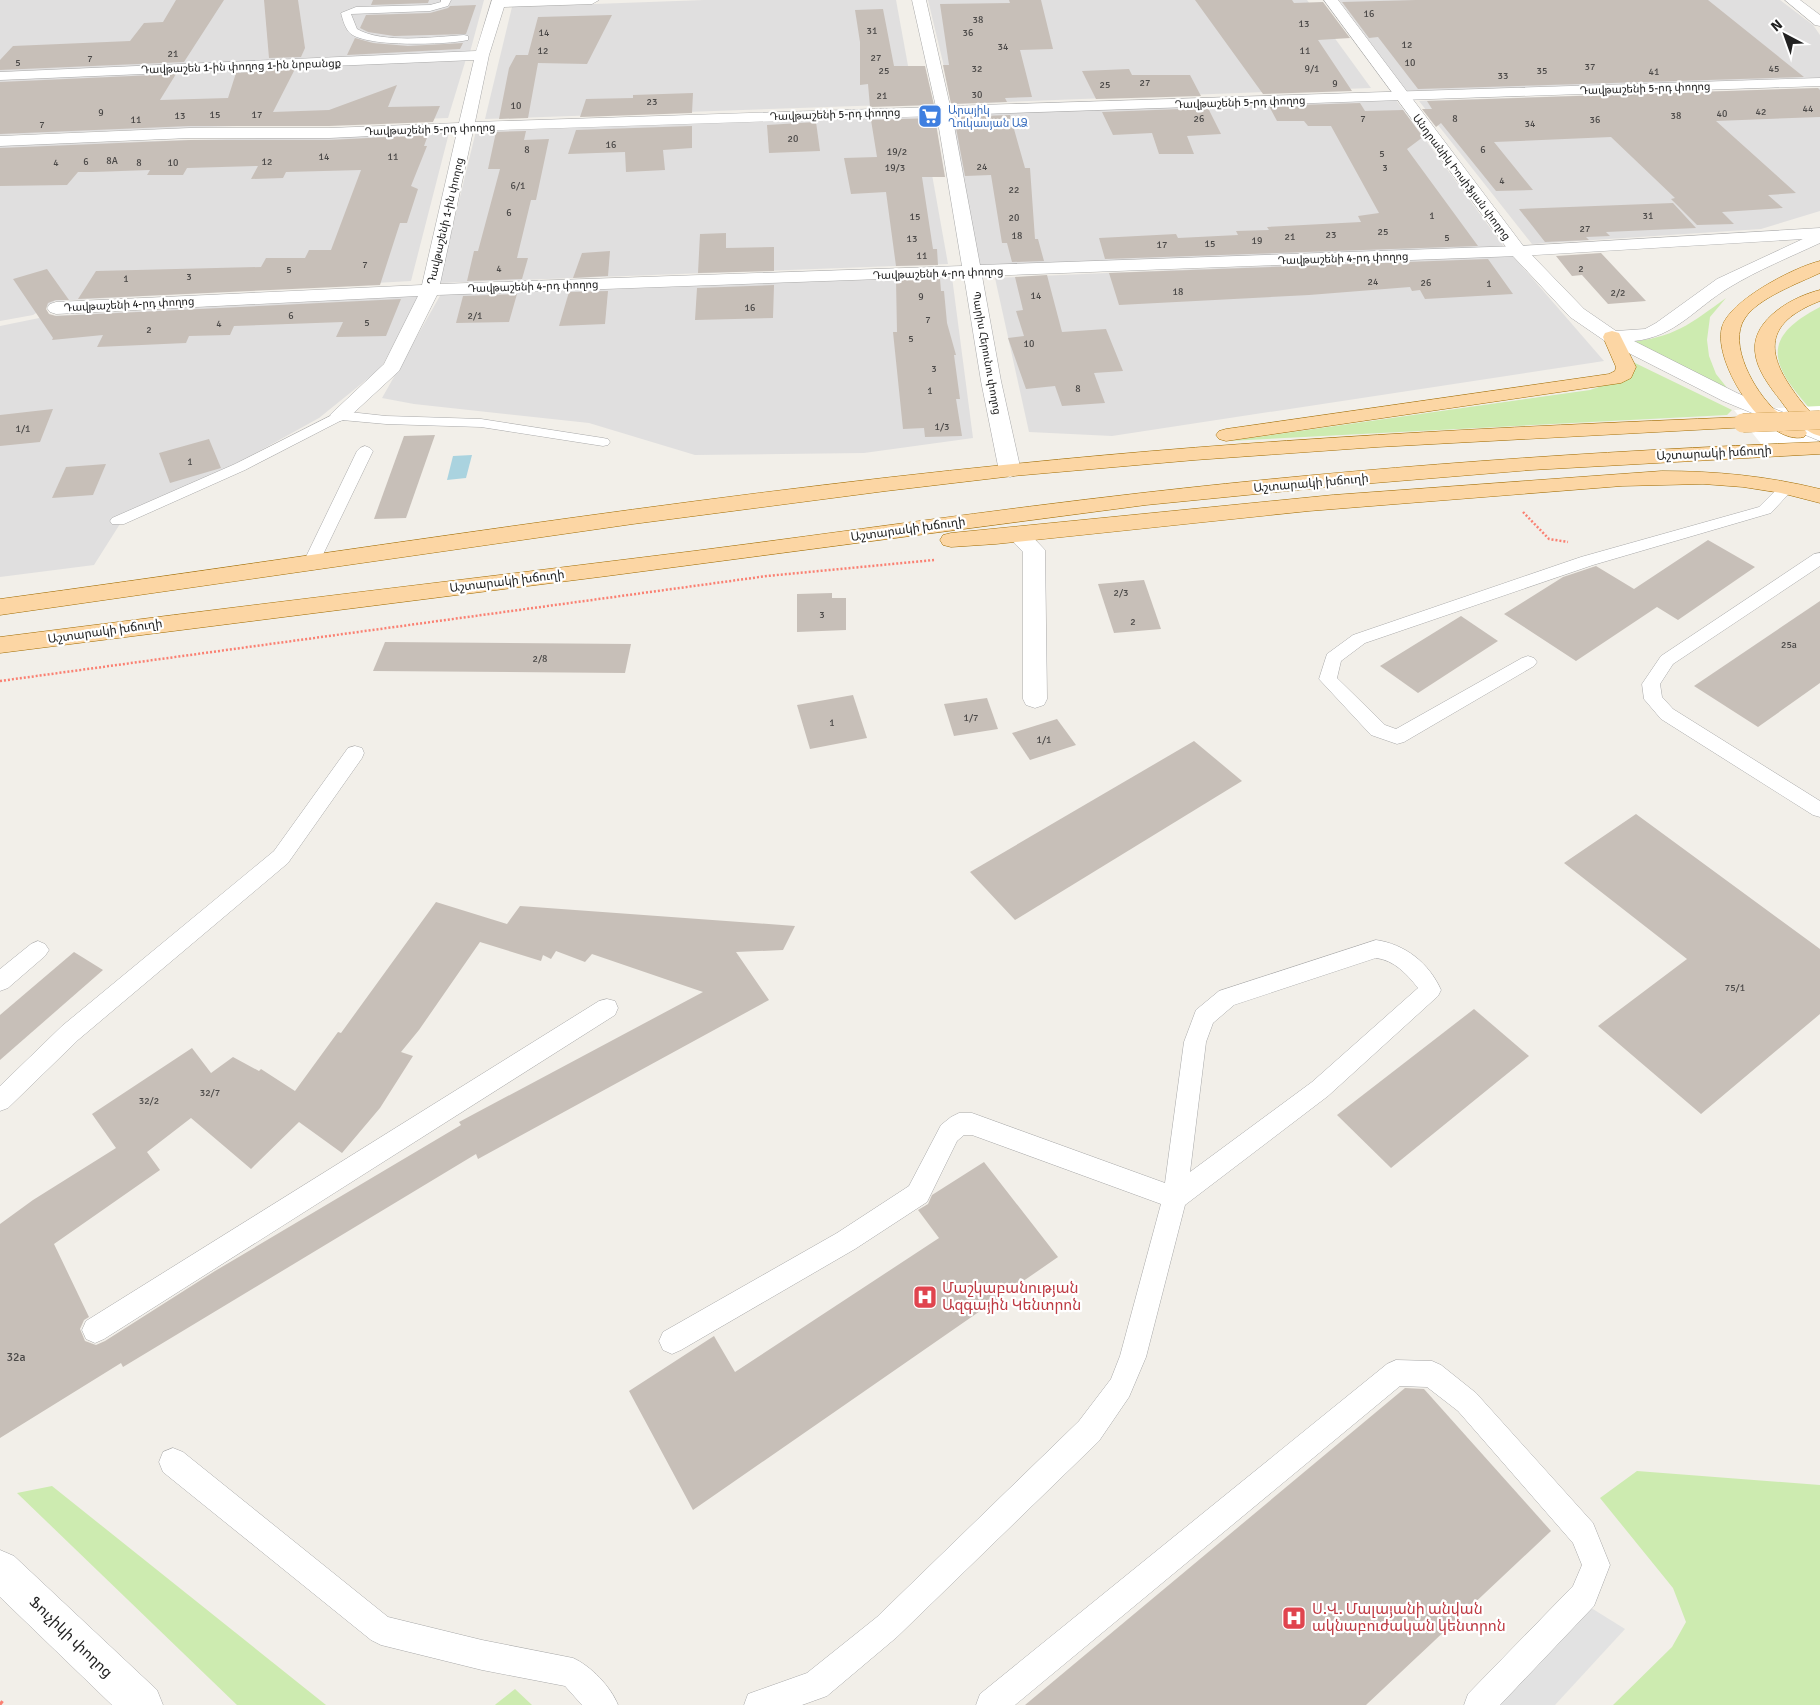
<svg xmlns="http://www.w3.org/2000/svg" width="1820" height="1705" font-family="Signika,'Noto Sans Armenian',sans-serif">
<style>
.residential{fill:#e0dfdf}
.grass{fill:#cdebb0}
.parking{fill:#e2e2e2}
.water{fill:#aad3df}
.pier{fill:#fff}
.building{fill:#c7bfb8;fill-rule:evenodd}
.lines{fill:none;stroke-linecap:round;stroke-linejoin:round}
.service-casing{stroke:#a9a9a9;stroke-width:1}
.minor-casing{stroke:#a9a9a9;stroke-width:1}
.tertiary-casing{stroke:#a9a9a9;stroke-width:1}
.primary-casing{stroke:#a06b00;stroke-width:1}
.path-far1{stroke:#fa8072;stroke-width:2.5;stroke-dasharray:2 2;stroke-linecap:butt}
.path{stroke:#fa8072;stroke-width:4.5;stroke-dasharray:3 3;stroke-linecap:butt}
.service{fill:#fff;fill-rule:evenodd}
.minor{fill:#fff;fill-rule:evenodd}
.tertiary{fill:#fff;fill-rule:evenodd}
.primary{fill:#fcd6a4;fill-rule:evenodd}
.primary-bridge-casing{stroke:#a06b00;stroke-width:19;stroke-linecap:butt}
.primary-bridge{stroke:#fcd6a4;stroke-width:19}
.labels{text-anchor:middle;stroke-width:4.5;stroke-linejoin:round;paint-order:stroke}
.number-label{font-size:10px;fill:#4b4948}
.far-street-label{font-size:11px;fill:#222;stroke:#fff}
.far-shop-label{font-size:11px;fill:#366cbe;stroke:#fff;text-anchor:start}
.street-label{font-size:12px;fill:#222;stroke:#fff}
.near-number-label{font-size:12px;fill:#4b4948}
.near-health-label{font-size:15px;fill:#be3a42;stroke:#fff;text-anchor:start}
.near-street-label{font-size:15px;fill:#222;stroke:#fff}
</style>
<rect width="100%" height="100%" fill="#f2efe9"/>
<g class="residential">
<polygon points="0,0 484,0 470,52 0,75"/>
<polygon points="704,0 896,0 915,104 485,119 512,7"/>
<polygon points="928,0 1307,0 1371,88 953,104"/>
<polygon points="1339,0 1780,0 1813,25 1820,35 1820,78 1406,91"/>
<polygon points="466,59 448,118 0,135 0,78"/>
<polygon points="1820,88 1820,211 1761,229 1532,244 1419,101"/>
<polygon points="1396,100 1505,248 979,267 950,113"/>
<polygon points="921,113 948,264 439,283 476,131"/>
<polygon points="449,133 411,281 55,301 33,315 0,321 0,145"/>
<polygon points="1512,255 1604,361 1112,436 1029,432 995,278"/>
<polygon points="952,277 973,438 864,453 695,455 589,423 414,404 382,398 441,294"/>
<polygon points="420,295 381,368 319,418 229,468 125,516 94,565 0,577 0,326 49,316"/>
</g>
<g class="grass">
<path d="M1726 298 1710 317 1707 340 1709 356 1716 374 1728 389 1628 342C1674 338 1690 324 1726 298Z"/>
<path d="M1820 307V411H1812C1772 366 1758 339 1820 307Z"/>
<polygon points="1633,362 1732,410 1727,415 1229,441 1590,390 1631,376"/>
<polygon points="1637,1471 1820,1485 1820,1705 1613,1705 1672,1647 1686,1622 1673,1588 1600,1498"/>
<polygon points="52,1486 326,1705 237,1705 17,1493"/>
<polygon points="515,1689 532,1705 495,1705 496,1704"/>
</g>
<polygon class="parking" points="1588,1606 1625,1629 1555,1705 1493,1705"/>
<polygon class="water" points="472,455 466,478 447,480 453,456"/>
<polygon class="pier" points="1820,406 1820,453 1770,455 1734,410"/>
<g class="building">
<polygon points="176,0 224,0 184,62 0,70 0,60 13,46 130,41 144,23 163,22"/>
<polygon points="264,0 298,0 305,48 301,57 269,58"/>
<polygon points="373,0 429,0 428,3 371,5"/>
<polygon points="1009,0 1041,0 1053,49 1020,50 1032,97 1005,98 1007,102 951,104 943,65 949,65 940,4 1010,3"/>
<polygon points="1195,0 1292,0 1294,3 1323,2 1350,38 1318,40 1352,91 1263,94"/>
<polygon points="1416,0 1708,0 1804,77 1418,89 1378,37 1369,38 1342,2"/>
<polygon points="476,5 466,34 394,36 368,32 360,28 366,15 430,13 448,8 450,6"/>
<polygon points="883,9 894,66 925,66 934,105 870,107 868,84 860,85 860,42 855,10"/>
<polygon points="612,15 587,64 538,63 528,118 499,119 509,68 516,55 528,55 538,17"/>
<polygon points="355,38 373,43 408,46 463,43 460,49 347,55"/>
<polygon points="295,69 273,112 329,110 397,85 388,107 440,106 433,122 329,126 190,126 0,134 0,82 176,74 160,100 228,98 236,73"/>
<polygon points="1129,69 1132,75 1190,75 1201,96 1096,99 1082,71"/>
<polygon points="1818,88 1820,90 1820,117 1716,121 1796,193 1768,195 1783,208 1722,212 1734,224 1697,225 1671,199 1675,198 1611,137 1494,142 1533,190 1496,191 1441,123 1436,127 1422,109 1432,109 1427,101"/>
<polygon points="693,93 692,113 580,117 586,99 633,98 633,95"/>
<polygon points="1360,103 1365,111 1403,110 1423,137 1407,149 1478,246 1105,259 1099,238 1176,234 1178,238 1238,235 1236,231 1269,230 1267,227 1361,222 1358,216 1379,213 1331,126 1308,126 1304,121 1277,121 1269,106"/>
<polygon points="1208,108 1221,134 1187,136 1194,154 1159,154 1152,133 1113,135 1102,112"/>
<polygon points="1010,115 1025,168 1030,168 1035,239 1038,239 1044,261 1012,262 1007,243 1002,243 991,175 965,176 954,117"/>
<polygon points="935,118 945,177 922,177 933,249 937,249 938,265 896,266 886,192 851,194 844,158 877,157 871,120"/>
<polygon points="816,122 820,151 769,153 767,125"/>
<polygon points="692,126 692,148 663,150 665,170 626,172 625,152 568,154 576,130"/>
<polygon points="526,131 524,140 549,139 536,200 531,200 517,258 528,258 522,279 467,281 474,251 478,251 500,169 488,169 496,132"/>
<polygon points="428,135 424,146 427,146 411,186 418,189 407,223 400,223 380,285 78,299 96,271 261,267 266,258 305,258 309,250 331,250 361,170 286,172 283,178 251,179 258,166 187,168 183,175 147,175 150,170 92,172 78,172 67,185 0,186 0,148 190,140 329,140"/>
<polygon points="1673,203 1696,228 1606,232 1610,236 1586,237 1589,240 1545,242 1519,209"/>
<polygon points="726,233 726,248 774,247 774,271 698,273 700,234"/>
<polygon points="610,251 608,276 573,278 582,253"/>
<polygon points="1601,253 1646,301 1608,304 1582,275 1572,276 1556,256"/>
<polygon points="1488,259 1513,294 1425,299 1420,290 1412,291 1410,287 1309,295 1119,305 1109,273"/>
<polygon points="47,269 69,300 56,300 48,303 46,309 49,314 56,316 401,299 386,336 336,337 343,322 234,326 230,335 189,336 186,343 97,347 103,335 52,340 53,338 13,279"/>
<polygon points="1047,275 1062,332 1106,329 1123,371 1094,373 1105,403 1062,406 1055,386 1026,389 1008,338 1024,336 1016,311 1023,310 1015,277"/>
<polygon points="940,279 941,291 944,291 947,323 956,355 954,355 960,399 956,399 962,436 925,437 924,428 903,429 893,332 897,332 896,280"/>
<polygon points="774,285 773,318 695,320 697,288"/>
<polygon points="608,291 605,324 559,326 569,292"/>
<polygon points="517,294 509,322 456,323 463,296"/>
<polygon points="53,409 40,442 0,446 0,415"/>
<polygon points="435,435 406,518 374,519 404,436"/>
<polygon points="209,439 221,468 170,483 159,453"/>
<polygon points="106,464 93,495 52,498 66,467"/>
<polygon points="1708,540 1755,567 1678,620 1657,607 1576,661 1504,614 1563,577 1596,566 1634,589"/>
<polygon points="1144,580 1161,629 1114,633 1098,584"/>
<polygon points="832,593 832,598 846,598 846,630 797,632 797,594"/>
<polygon points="1820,601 1820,683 1758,727 1694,686"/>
<polygon points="1461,616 1498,641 1418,693 1380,666"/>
<polygon points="385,642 631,644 625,673 373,671"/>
<polygon points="853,695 867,738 810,749 797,705"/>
<polygon points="987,698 998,729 954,736 944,704"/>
<polygon points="1057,719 1076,745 1030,760 1012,733"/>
<polygon points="1194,741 1242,781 1015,920 970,872"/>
<polygon points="1636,814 1820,949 1820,1014 1701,1114 1598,1026 1687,959 1564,863"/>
<path d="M436 902 507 924 520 906 795 926 783 950 736 952 769 1000 478 1159 476 1154 123 1367 121 1363 0 1438V1224L33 1200 116 1148 92 1114 192 1048 211 1073 233 1057 259 1071 261 1069 295 1091 338 1032 341 1033ZM480 942 541 961 543 955 551 959 556 951 585 962 592 954 703 992 459 1122 461 1125 215 1271 105 1341 96 1345 85 1341 80 1329 84 1320 89 1317 54 1244 160 1170 147 1152 191 1118 251 1169 299 1122 342 1153 380 1108 413 1056 401 1052 419 1030Z"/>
<polygon points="74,952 103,970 0,1060 0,1015"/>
<polygon points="1474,1009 1529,1056 1391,1168 1337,1115"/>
<polygon points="984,1162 1058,1257 693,1510 629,1391 714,1336 735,1372 939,1238 918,1210 928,1204 932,1195"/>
<polygon points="1405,1388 1424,1389 1551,1531 1366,1705 1025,1705"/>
</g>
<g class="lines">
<g class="service-casing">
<g id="service">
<path d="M441 0H451L448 6 430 11 351 14 357 29C383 44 434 37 464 35L468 36V40C446 45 368 47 351 34 345 29 343 20 341 13L356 7 430 5 441 2Z"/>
<polygon points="340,411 386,416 481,419 603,438 608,439 610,442 608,445 603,446 481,427 386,424 342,420 245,470 124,524 112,524 110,521 112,518 235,464"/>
<polygon points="365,446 370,448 373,451 318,565 316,569 310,570 304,569 302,565 357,451 360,448"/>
<polygon points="1786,483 1791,485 1794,488 1771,513 1593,565 1365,643 1341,661 1337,678 1385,725 1396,729 1522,658 1528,656 1534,658 1537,662 1534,666 1404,742 1397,744 1371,735 1319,679 1327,654 1353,635 1581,557 1759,507 1781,485"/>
<polygon points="1820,553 1820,566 1673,664 1660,684 1662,697 1673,709 1820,801 1820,817 1813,815 1661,719 1644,699 1642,684 1661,656 1814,554"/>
<polygon points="355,746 362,748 364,753 362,758 288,863 78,1040 8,1108 0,1111 0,1086 62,1026 274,851 348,748"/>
<path d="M1376 940C1405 944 1429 963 1441 990L1438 996 1328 1096 1185 1205 1146 1357 1129 1397 1099 1441 897 1637 827 1696 802 1705H744L748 1694 807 1673 877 1617 1079 1421 1111 1379 1120 1356 1161 1204 972 1135H964L957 1141 927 1202 855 1249 681 1350 672 1354 663 1350 659 1341 663 1332 837 1233 909 1186 941 1125 951 1117 959 1113H972L1165 1183 1184 1042 1196 1010 1219 991ZM1376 958C1394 960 1407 974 1418 988L1312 1082 1190 1172 1206 1042 1213 1023 1234 1005Z"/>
<polygon points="38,941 45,944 49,950 45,956 8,988 0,991 0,969 31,944"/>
<polygon points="607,999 615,1001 618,1008 615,1015 104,1339 95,1343 86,1339 82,1330 86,1321 599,1001"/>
<polygon points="1396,1360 1432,1361 1441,1365 1476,1393 1593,1523 1610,1565 1594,1606 1500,1705 1464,1705 1468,1694 1573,1586 1582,1565 1573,1543 1458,1411 1427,1387 1400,1386 1015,1705 976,1705 980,1694 1387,1364"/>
<path d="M173 1448 183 1452 388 1617 482 1640 573 1658C591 1666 611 1687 618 1705H582L565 1686 482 1670 381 1645 371 1640 163 1472 159 1462 163 1452Z"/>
</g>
</g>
<g class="minor-casing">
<g id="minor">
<path d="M492 0H599L592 4 504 7 489 55 475 122 936 107 912 0H926L950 106 1820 78V86L952 115 980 265 1518 246 1820 228V238L1518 256 982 276 1001 381 1021 471 1017 475 1010 477 1003 475 999 471 981 381 964 276 437 295 399 371 347 419 340 421 333 419 330 415 384 364 418 296 56 314 50 312 47 308 50 304 56 302 422 285 457 132 329 138H190L0 146V136L190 128H329L459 123 474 60 0 80V72L476 51ZM937 116 962 266 440 284 473 131Z"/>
<polygon points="1785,0 1800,0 1820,15 1820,26 1815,25"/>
<polygon points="1019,529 1027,531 1045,550 1047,699 1044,705 1035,708 1026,705 1023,699 1023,552 1008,536 1011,531"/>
</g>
</g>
<g class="tertiary-casing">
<g id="tertiary">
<path d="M1324 0H1338L1524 247 1584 309 1616 331 1645 329 1656 323 1717 279 1820 231V243C1790 257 1758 270 1730 287 1696 307 1676 337 1634 341L1737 393 1820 428V441L1723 401 1605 341 1570 317 1512 255Z"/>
<polygon points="0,1550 14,1556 157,1690 163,1705 112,1705 0,1597"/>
</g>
</g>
<g class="primary-casing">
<g id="primary">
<path d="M1820 261V273C1799 283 1758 298 1745 318 1727 344 1755 392 1775 410 1784 417 1795 423 1804 429L1807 433 1804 437C1767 447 1712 363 1722 327 1729 301 1794 267 1820 261Z"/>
<path d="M1820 290V301C1777 318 1761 341 1788 383 1797 397 1807 410 1820 421V436C1803 432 1791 415 1781 401 1770 387 1756 369 1755 351 1752 319 1794 296 1820 290Z"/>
<polygon points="1612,331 1619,333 1636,367 1631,378 1621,383 1226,441 1219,439 1216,435 1219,431 1226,429 1609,374 1615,371 1616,367 1603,337 1605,333"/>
<path d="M1743 417 1750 419 1753 423 1750 427 1378 447 1195 460 1013 476 886 491 633 524 0 615V599C338 553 674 498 1013 464 1256 439 1499 427 1743 417Z"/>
<path d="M1820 442V454L1531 470 1338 486 1146 505 607 576 0 653V637C231 607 463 580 694 551 843 532 992 510 1141 493 1367 467 1593 451 1820 442Z"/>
<path d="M1662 471C1716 471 1767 476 1820 489V503L1781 493 1743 487 1703 484 1622 486 1309 511 996 544 951 547 943 545 940 540 943 535 951 533 1333 495Z"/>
</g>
</g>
<g class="path-far1">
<polyline points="1523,512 1549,539 1568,542"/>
<polyline points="0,681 767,576 934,560"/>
</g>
<polyline class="path" points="0,1702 4,1705"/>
<use href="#service" class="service"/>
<use href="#minor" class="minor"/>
<use href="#tertiary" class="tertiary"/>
<use href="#primary" class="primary"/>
<g class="primary-bridge-casing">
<polyline id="primary-bridge" points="1743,423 1820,420"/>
</g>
<use href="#primary-bridge" class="primary-bridge"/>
</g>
<defs>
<g id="supermarket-square" transform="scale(1.25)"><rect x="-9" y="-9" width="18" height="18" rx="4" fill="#3f7fe0" stroke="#fff"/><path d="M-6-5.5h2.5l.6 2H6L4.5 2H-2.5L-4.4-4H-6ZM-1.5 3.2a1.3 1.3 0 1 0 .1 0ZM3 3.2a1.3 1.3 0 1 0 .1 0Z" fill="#fff"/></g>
<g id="hospital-square" transform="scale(1.25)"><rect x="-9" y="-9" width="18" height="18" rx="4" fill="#e0444e" stroke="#fff"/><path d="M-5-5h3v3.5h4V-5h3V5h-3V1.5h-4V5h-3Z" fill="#fff"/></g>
</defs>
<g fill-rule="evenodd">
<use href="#supermarket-square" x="930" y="116"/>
<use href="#hospital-square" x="925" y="1297"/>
<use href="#hospital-square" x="1294" y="1618"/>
</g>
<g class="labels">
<g class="number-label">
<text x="1369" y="17">16</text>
<text x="978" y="23">38</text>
<text x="1304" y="27">13</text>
<text x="872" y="34">31</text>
<text x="544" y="36">14</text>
<text x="968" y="36">36</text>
<text x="1407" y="48">12</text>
<text x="1003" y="50">34</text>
<text x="543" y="54">12</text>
<text x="1305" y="54">11</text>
<text x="173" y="57">21</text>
<text x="876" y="61">27</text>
<text x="90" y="62">7</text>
<text x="18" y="66">5</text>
<text x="1410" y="66">10</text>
<text x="1590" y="70">37</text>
<text x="977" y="72">32</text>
<text x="1312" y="72">9/1</text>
<text x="1774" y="72">45</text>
<text x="884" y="74">25</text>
<text x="1542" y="74">35</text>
<text x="1654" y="75">41</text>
<text x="1503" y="79">33</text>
<text x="1145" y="86">27</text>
<text x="1335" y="87">9</text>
<text x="1105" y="88">25</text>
<text x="977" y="98">30</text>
<text x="882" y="99">21</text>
<text x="652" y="105">23</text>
<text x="516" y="109">10</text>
<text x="1808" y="112">44</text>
<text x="1761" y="115">42</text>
<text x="101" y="116">9</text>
<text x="1722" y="117">40</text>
<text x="215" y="118">15</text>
<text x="257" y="118">17</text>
<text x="180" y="119">13</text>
<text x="1676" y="119">38</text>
<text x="1199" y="122">26</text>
<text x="1363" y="122">7</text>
<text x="1455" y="122">8</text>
<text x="136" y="123">11</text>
<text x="1595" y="123">36</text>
<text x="1530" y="127">34</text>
<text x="42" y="128">7</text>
<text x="793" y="142">20</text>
<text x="611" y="148">16</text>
<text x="527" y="153">8</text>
<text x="1483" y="153">6</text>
<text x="897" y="155">19/2</text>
<text x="1382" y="157">5</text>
<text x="324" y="160">14</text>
<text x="393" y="160">11</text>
<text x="112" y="164">8A</text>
<text x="86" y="165">6</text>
<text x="267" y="165">12</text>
<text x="56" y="166">4</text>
<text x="139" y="166">8</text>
<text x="173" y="166">10</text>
<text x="982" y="170">24</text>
<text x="895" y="171">19/3</text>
<text x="1385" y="171">3</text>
<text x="1502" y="184">4</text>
<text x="518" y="189">6/1</text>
<text x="1014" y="193">22</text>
<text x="509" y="216">6</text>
<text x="1432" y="219">1</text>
<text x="1648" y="219">31</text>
<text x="915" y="220">15</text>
<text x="1014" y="221">20</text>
<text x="1585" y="232">27</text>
<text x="1383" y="235">25</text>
<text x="1331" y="238">23</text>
<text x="1017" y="239">18</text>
<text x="1290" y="240">21</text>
<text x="1447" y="241">5</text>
<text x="912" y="242">13</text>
<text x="1257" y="244">19</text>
<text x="1210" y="247">15</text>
<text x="1162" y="248">17</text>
<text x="922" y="259">11</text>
<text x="365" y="268">7</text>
<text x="499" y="272">4</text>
<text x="1581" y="272">2</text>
<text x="289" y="273">5</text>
<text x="189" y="280">3</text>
<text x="126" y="282">1</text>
<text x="1373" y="285">24</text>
<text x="1426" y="286">26</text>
<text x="1489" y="287">1</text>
<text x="1178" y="295">18</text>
<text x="1618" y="296">2/2</text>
<text x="1036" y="299">14</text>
<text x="921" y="300">9</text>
<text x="750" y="311">16</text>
<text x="291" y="319">6</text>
<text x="475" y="319">2/1</text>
<text x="928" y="323">7</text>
<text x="367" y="326">5</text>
<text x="219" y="327">4</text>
<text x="149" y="333">2</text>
<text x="911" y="342">5</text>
<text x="1029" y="347">10</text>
<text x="934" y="372">3</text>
<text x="1078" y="392">8</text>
<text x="930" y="394">1</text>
<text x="942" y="430">1/3</text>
<text x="23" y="432">1/1</text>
<text x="190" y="465">1</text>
<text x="1121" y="596">2/3</text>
<text x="822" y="618">3</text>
<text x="1133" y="625">2</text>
<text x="1789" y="648">25a</text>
<text x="540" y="662">2/8</text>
<text x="971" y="721">1/7</text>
<text x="832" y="726">1</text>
<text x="1044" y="743">1/1</text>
<text x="1735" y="991">75/1</text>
<text x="210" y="1096">32/7</text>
<text x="149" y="1104">32/2</text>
</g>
<g class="far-street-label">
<text transform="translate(241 66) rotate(-2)" y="4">Դավթաշեն 1-ին փողոց 1-ին նրբանցք</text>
<text transform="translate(1645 88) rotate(-2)" y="4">Դավթաշենի 5-րդ փողոց</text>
<text transform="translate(1240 102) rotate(-2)" y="4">Դավթաշենի 5-րդ փողոց</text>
<text transform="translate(835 114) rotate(-2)" y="4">Դավթաշենի 5-րդ փողոց</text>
<text transform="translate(430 129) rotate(-2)" y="4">Դավթաշենի 5-րդ փողոց</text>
<text transform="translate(1462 177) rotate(53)" y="4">Անդրանիկ Իոսիֆյան փողոց</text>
<text transform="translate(445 221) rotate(-77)" y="4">Դավթաշենի 1-ին փողոց</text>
<text transform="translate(1343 258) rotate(-2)" y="4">Դավթաշենի 4-րդ փողոց</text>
<text transform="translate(938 273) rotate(-2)" y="4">Դավթաշենի 4-րդ փողոց</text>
<text transform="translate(533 286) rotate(-2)" y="4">Դավթաշենի 4-րդ փողոց</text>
<text transform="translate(129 304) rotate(-3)" y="4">Դավթաշենի 4-րդ փողոց</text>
<text transform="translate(987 353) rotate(80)" y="4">Պարիս Հերունու փողոց</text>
</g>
<g class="far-shop-label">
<text x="948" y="114">Արայիկ<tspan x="948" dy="13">Ղուկասյան ԱՁ</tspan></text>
</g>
<g class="street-label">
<text transform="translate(1714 453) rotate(-3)" y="4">Աշտարակի խճուղի</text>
<text transform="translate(1311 483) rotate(-5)" y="4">Աշտարակի խճուղի</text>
<text transform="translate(908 529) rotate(-8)" y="4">Աշտարակի խճուղի</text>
<text transform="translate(507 581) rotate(-7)" y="4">Աշտարակի խճուղի</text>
<text transform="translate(105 631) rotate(-8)" y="4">Աշտարակի խճուղի</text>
</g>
<g class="near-number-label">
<text x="16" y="1361">32a</text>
</g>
<g class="near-health-label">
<text x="942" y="1293">Մաշկաբանության<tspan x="942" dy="17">Ազգային Կենտրոն</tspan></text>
<text x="1312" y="1614">Ս.Վ. Մալայանի անվան<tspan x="1312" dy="17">ակնաբուժական կենտրոն</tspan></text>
</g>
<g class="near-street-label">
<text transform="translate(71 1637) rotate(44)" y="5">Ֆուչիկի փողոց</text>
</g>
</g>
<g transform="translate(1785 35) rotate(319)" stroke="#ffffff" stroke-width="4" paint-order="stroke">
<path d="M0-4L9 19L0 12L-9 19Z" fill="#222222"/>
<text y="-8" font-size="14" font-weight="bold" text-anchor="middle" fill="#222222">N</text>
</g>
</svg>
